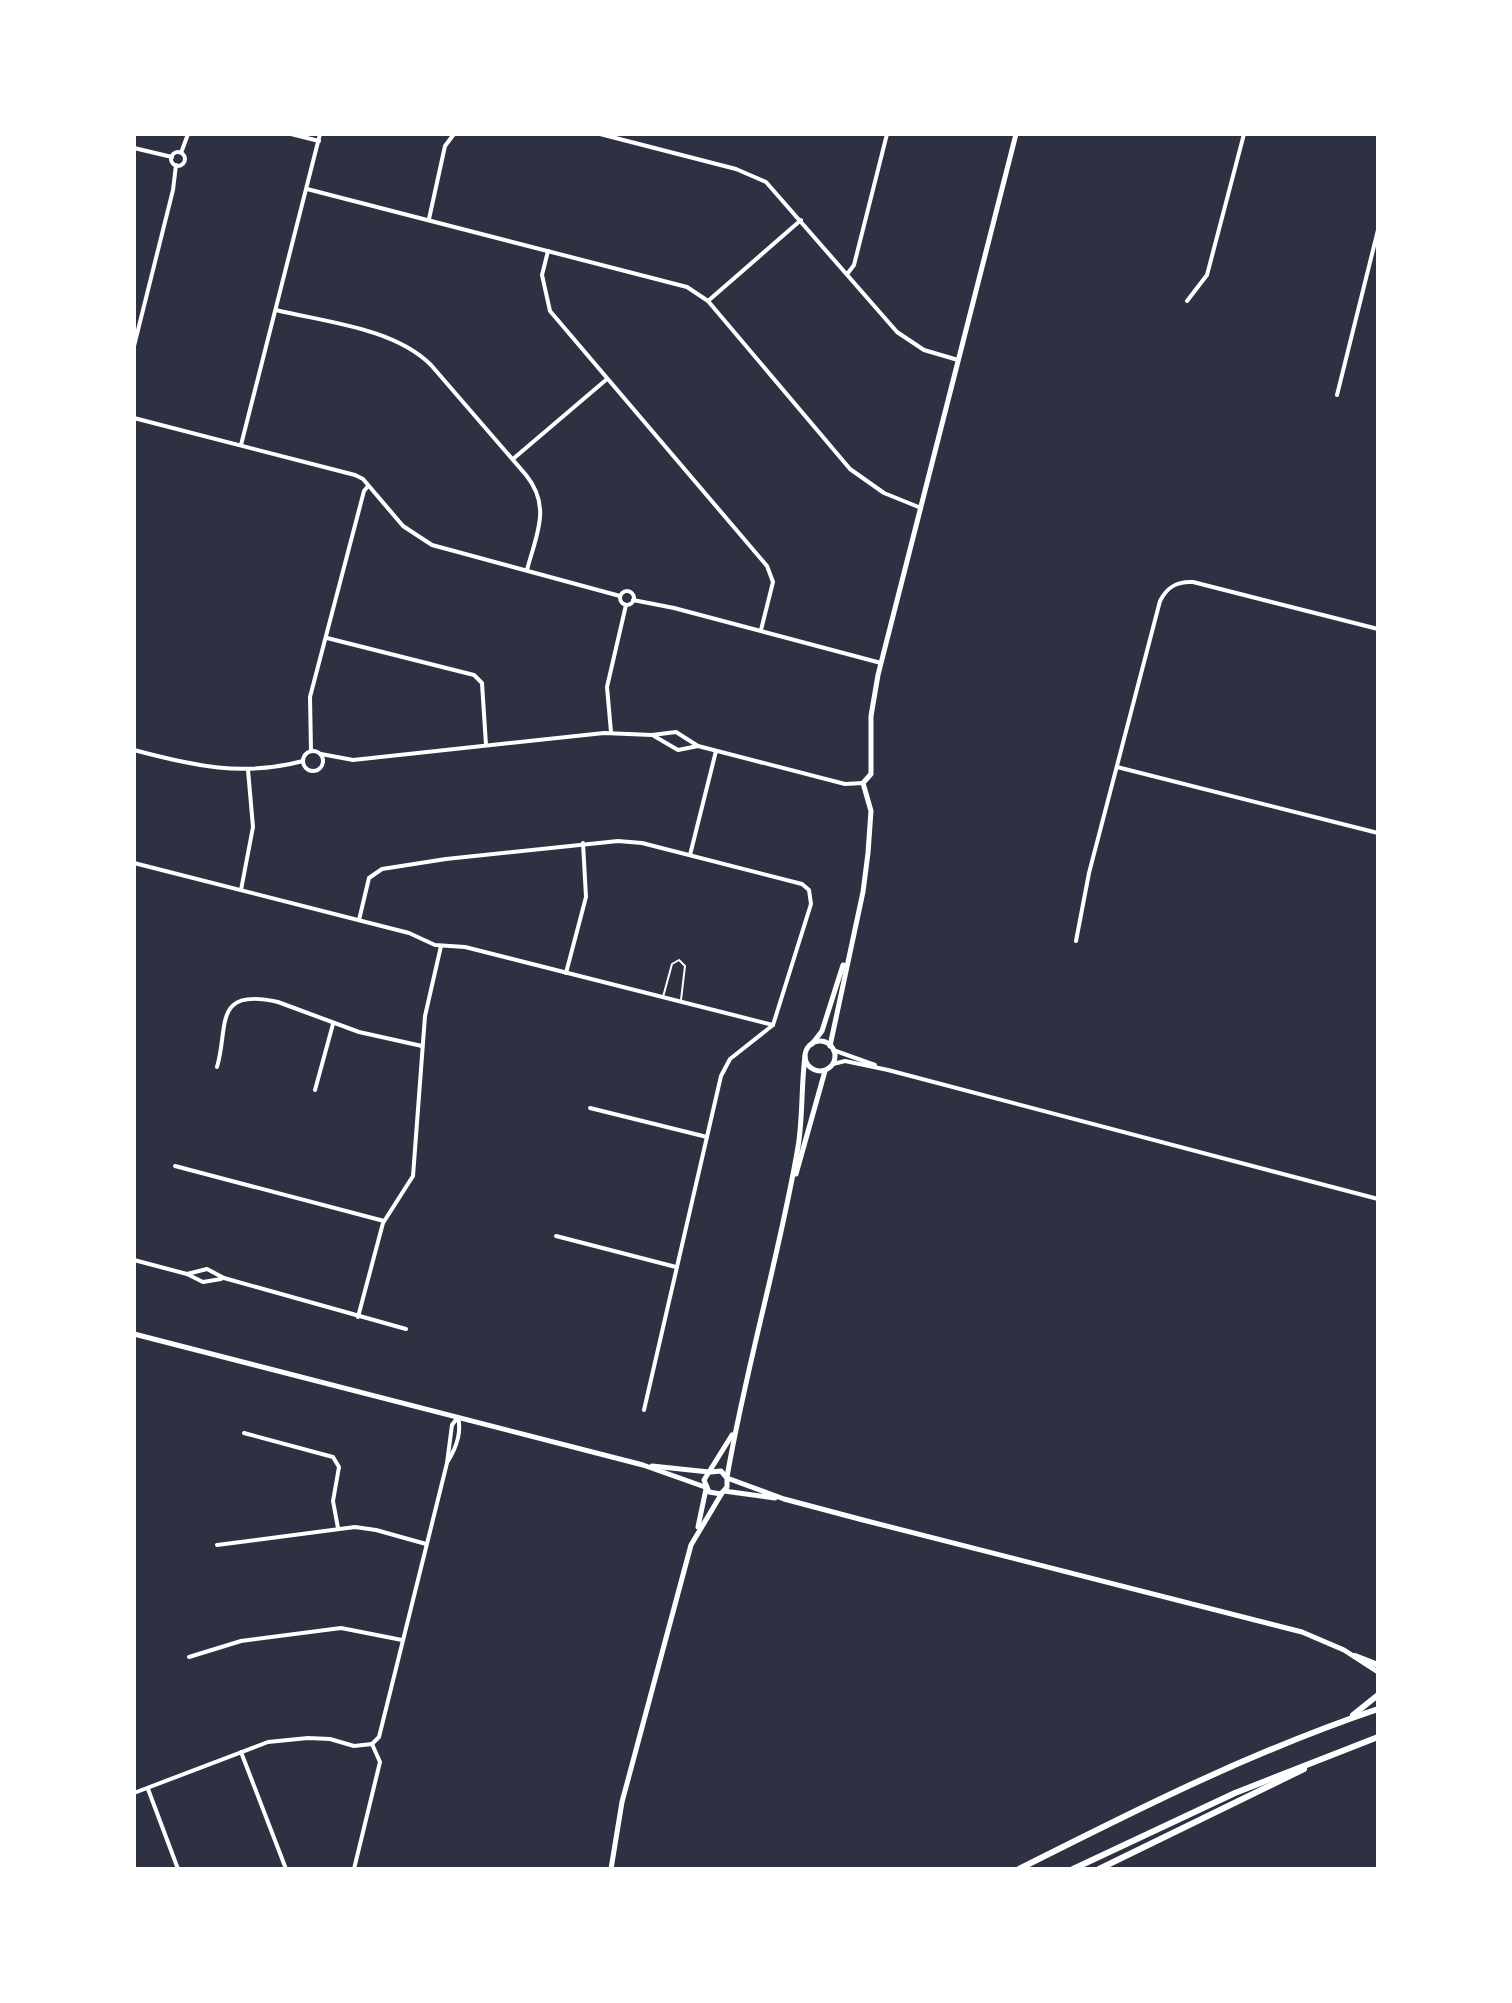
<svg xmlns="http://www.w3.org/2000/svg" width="1512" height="2003" font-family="Barlow,sans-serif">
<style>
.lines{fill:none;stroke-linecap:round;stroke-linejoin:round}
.service{stroke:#fff;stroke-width:2}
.minor{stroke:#fff;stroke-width:4}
.tertiary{stroke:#fff;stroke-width:5}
.trunk{stroke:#fff;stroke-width:6}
</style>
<rect width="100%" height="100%" fill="#2d3142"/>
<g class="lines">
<polyline class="service" points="663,997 672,964 679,960 685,966 681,1000"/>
<g class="minor">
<polyline points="291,134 319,141"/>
<polyline points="600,134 736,169 766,182 897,332 924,350 958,360"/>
<polyline points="134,148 172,157"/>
<circle cx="178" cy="159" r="7"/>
<polyline points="181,153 188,134"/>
<polyline points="307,189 687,287 708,301 850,469 884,493 921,508"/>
<polyline points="429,219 445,146 454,134"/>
<polyline points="548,251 542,275 550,311 767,566 773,582 761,630"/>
<polyline points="848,273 854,265 887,134"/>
<polyline points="708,301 801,220"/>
<polyline points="1187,301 1207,275 1244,134"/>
<path d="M276 310C325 322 394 328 431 365L526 475C552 507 536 535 527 570"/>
<polyline points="134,346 173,190 176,165"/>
<polyline points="1337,395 1378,230"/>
<polyline points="134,418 355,475 363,479 403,526 432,545 620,596"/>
<polyline points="241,445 320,134"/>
<polyline points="513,459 607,379"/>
<circle cx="627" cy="598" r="7"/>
<polyline points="633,600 674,608 881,663"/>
<polyline points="327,638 474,675 482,683 486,745"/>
<polyline points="611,732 607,687 626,605"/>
<polyline points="654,736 678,750 698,746"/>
<path d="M134 750C194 766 242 777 303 761"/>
<polyline points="311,751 310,697 364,491 368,486"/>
<circle cx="313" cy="761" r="10"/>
<polyline points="321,754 353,760 604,733 652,735 676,732 698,746 845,784 863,783"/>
<polyline points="1117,767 1378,833"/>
<polyline points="690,855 716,751"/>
<polyline points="134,863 409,933 435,945 465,947 773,1025"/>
<polyline points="241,890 253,827 248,770"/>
<polyline points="359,920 369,878 382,869 446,859 618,841 642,843 802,884 809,890 811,904 773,1025 730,1059 721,1076 644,1410"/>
<path d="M1076 941 1089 873 1160 601C1167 587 1177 581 1193 582L1378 629"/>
<polyline points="566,973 586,897 583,843"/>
<polyline points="833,1050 875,1065"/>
<polyline points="833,1064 845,1061 888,1070 1378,1199"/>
<path d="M217 1067C229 1027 212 987 278 1002L359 1032 422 1046"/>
<polyline points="315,1090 333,1024"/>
<polyline points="590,1108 707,1137"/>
<polyline points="175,1166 384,1221"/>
<polyline points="556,1236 676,1267"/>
<polyline points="134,1260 187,1274 203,1282 221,1279"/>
<polyline points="187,1274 207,1269 224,1278 406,1329"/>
<polyline points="358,1317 383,1223 413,1176 425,1016 441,946"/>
<polyline points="244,1433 333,1457 339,1467 333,1501 338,1528"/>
<path d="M448 1461C456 1448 462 1433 458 1417"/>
<polyline points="217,1545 355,1527 376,1530 426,1544"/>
<polyline points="189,1657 241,1641 341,1628 402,1640"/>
<polyline points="372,1744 379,1737 447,1463 452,1425 458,1417"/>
<polyline points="241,1752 286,1869"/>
<polyline points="148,1789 178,1869"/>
<polyline points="134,1793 268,1742 308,1738 330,1739 354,1746 372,1744"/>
<polyline points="354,1869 380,1762 372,1744"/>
</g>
<g class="tertiary">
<circle cx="820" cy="1056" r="15"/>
<polyline points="812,1044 822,1031 843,965"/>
<polyline points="830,1046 863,892 868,853 871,811 863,783 871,774 871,716 878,675 1016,134"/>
<polyline points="796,1174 825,1071"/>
<polyline points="134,1334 643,1465 705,1487"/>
<polyline points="652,1466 709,1472"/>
<polyline points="711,1472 721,1471 727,1478 727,1487 721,1494 709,1492 704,1480 732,1435"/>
<path d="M727 1477C746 1366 779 1258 798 1147 803 1117 801 1087 805 1056"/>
<polyline points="727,1478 784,1499 863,1520 1302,1632 1344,1650 1378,1672"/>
<polyline points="724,1491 775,1498"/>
<polyline points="698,1527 706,1489"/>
<polyline points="611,1869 622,1802 691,1545 722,1493"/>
</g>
<g class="trunk">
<polyline points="1355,1656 1378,1665"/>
<polyline points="1353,1715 1378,1695"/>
<path d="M1019 1869C1138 1809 1251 1752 1378 1709"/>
<polyline points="1073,1869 1235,1793 1378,1737"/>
<polyline points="1099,1869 1304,1769"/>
</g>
</g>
<rect width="1512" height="2003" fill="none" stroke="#ffffff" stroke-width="272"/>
</svg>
